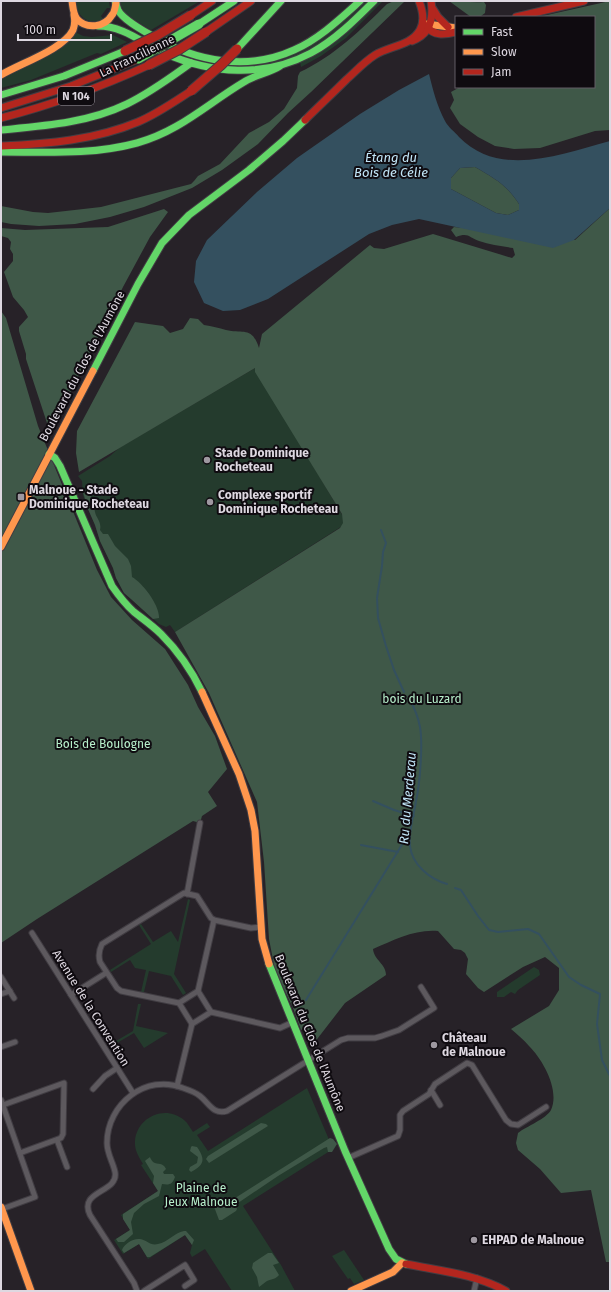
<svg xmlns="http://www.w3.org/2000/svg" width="611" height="1292" font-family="'Fira Sans',sans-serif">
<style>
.green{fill:#243b2d}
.forest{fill:#3f5848}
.water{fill:#34505f;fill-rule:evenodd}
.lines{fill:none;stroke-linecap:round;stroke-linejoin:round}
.stream{stroke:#34505f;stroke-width:2}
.street-casing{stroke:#413d43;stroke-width:7}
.fast-casing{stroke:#413d43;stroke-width:9}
.slow-casing{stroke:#413d43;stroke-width:9}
.jam-casing{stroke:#413d43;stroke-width:9}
.street{stroke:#5d595e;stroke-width:5}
.fast{stroke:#63d668;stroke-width:7}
.slow{stroke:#ff974d;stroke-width:7}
.jam{stroke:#b3261e;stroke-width:7}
.fast-bridge-casing{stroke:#413d43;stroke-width:11;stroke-linecap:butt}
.jam-bridge-casing{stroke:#413d43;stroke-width:11;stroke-linecap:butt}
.fast-bridge{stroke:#63d668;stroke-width:9}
.jam-bridge{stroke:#b3261e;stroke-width:9}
.poi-dot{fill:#9e98a0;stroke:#0f0b10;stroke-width:1.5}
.labels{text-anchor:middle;stroke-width:4;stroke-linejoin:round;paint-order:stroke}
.shield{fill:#0f0b10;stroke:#a09aa2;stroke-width:1}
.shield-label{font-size:11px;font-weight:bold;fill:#ded8e1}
.street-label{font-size:12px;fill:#ded8e1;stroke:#0f0b10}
.poi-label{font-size:12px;font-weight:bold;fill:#ded8e1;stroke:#0f0b10;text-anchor:start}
.park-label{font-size:12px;fill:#b7efcb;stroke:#0f0b10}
.water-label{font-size:13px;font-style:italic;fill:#c2e6f8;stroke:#0f0b10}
</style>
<rect width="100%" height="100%" fill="#272228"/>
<g class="green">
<path d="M77 1H109L110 8H107L101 16 103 19C89 26 75 16 77 1Z"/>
<polygon points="119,1 200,1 151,30 125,14"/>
<path d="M364 1H370C340 28 313 53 274 65 261 68 247 68 234 69V66C292 66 324 39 364 1Z"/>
<path d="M379 1H383L346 38 321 56 301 67 300 62C330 46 354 24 379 1Z"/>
<polygon points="75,32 83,36 92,37 113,35 127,42 101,54 97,53 31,80 1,88 1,77"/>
<polygon points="255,368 347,523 175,632 170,625 166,627 159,624 131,599 124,593 116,578 113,568 100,541 95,525 88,509 83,495 82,481 78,476 110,456 119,448"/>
<polygon points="188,899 190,900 174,974 186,993 183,995 171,976 149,971 144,992 141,992 146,970 135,968 130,960 111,972 110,970 151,944 139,925 141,924 153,942 171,931 178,942"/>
<polygon points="534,967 539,970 540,975 518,990 515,994 511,992 504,997 497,997 497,992"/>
<polygon points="138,1004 141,1004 136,1026 168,1033 144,1048 134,1033 117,1043 116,1041 133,1031"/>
<path d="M307 1088 333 1149 243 1206 281 1265 295 1291H232L205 1249 192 1257 190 1253 192 1245 185 1235 148 1259 139 1244 123 1254 114 1240 130 1230 121 1215 158 1191 141 1165 143 1164C139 1157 135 1151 135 1144 134 1119 164 1103 184 1120 188 1123 190 1128 193 1132L207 1123 210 1127 197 1135 208 1151Z"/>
<polygon points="344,1250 364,1280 354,1284 350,1278 348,1279 332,1256"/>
</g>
<g class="forest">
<path d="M394 1H402L404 2 311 92 288 113 258 144 222 170 192 188 144 207 110 217 75 224 39 226 11 224 1 222V206L33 212 48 213 101 207 191 184 194 181 198 176 220 164 249 133 269 122 284 109 297 88 298 76 300 72C334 56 361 30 387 4Z"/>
<path d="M449 1C462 1 472 3 484 2L486 5 485 13 481 16 471 17Z"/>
<polygon points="610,1 610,130 595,131 540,148 514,149 495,146 478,137 460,124 450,108 454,100 451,92 460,87 594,87 594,17 538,17"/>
<path d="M475 167C494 178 507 185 519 204V210L508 215 496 213 451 189V178L460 168Z"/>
<path d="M610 208V1262H606L591 1190 561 1193 540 1169 518 1150 516 1143 518 1133C527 1126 546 1119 551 1110 560 1090 543 1060 529 1046 524 1040 517 1034 511 1029L549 1006 559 990V968L545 957 523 967 484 992 478 988 466 974 468 959 465 953 461 950 454 949 438 931C415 929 394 940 373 949 374 960 386 964 386 975L345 1003 311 1047 303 1029 301 1030 293 1008 275 970 269 939 264 862 257 802 209 693 175 632 340 528 343 523 342 514 255 372V368L79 472 76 453 77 431 135 322 163 326 170 333 183 329 190 318 198 319 204 325C212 326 219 328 226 330 243 334 252 326 259 348L262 334 370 245 374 248 384 249 433 234 512 258 515 255 513 248C502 246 490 245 479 241 469 238 469 232 456 237L451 230 454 227 575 240Z"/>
<polygon points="164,209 168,212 150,237 123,287 54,425 47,423 26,359 26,354 19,331 19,327 28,317 24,310 13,297 4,272 13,261 13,254 10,249 11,242 8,238 1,236 1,228 25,230 108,227"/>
<polygon points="1,311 6,318 38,426 97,570 111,597 132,620 165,649 188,685 198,707 215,736 227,769 208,792 217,806 202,816 200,823 193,821 37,919 1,943"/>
<path d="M87 491C94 498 93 503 95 512 96 518 102 522 100 530L103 534H108L115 546 128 559 131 566 132 577C143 583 160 606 159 618L153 619 131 599 124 593 116 578 113 568 100 541 95 525 88 509 83 492Z"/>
<polygon points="261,1123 266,1124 268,1126 209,1163 206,1159 208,1156"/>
<polygon points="330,1138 333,1139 337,1144 332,1152 328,1152 327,1147 324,1148 278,1176 238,1203 236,1206 237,1209 236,1211 222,1220 219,1220 213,1204 215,1198 222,1198 224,1207 227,1207 232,1204 232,1200"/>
<path d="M192 1146 197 1147C206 1160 204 1165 191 1172L189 1170 190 1167 197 1163 198 1157 190 1151 191 1147Z"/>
<path d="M150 1157C150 1158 153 1162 153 1162 158 1165 163 1162 166 1169L163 1172 164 1174H173L175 1177C172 1185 169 1185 162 1184L159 1196 144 1204 134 1213 131 1222 133 1234 124 1242H118L116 1239 130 1230 123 1219V1214L158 1191 153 1183 154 1176 145 1161 146 1160Z"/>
<path d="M184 1231H186L194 1240 192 1245 185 1235 150 1257H147L139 1244 124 1253 122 1250C124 1244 133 1238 140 1239 147 1240 150 1246 158 1244 168 1242 174 1233 184 1231Z"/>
<path d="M268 1253H272L279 1263 273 1265 279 1275C276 1279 272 1279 267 1281 264 1283 262 1285 259 1287L257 1277 252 1268 253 1263Z"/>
</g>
<path class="water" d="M429 74C433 90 437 106 445 121 448 127 455 132 459 137 500 179 561 154 610 141V208L574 240 553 248 419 219 392 225 369 234 268 299 240 310 223 311 204 303 194 282 196 261 207 240 257 192 297 158 360 114 399 90ZM475 167C494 178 507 185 519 204V210L508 215 496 213 451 189V178L460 168Z"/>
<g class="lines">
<g class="stream">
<polyline points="381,530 386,543 383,552 382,566 377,598 378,618 386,646 394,670 404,692"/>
<path d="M409 698C414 707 418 716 420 727 423 744 420 783 416 801 414 815 408 832 410 846 412 865 430 879 447 884"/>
<polyline points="373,801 394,810 414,816"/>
<polyline points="361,845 398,852"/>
<polyline points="455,888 461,890 478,916 489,930 498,932 528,929 539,934 569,977 581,985 600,994 597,1024 602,1060 610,1076"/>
<polyline points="306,1000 403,843 410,843"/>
</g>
<g class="street-casing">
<g id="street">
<polyline points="187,894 200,823"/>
<polyline points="32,933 133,1093"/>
<polyline points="1,977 14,998"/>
<polygon points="198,991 211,1012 192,1024 179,1003"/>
<polyline points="198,991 214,920"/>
<polyline points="1,994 10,991"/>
<polyline points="71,995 106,973"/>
<path d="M179 1003 121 991 117 988 100 962C98 955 99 950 102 944L184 893 197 896 211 918 214 920 251 928 261 927"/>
<polyline points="211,1012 280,1028 291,1023"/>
<polyline points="1,1047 15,1042"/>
<polyline points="177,1086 192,1024"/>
<polyline points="93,1089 105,1076 117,1068"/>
<polyline points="431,1090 440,1105"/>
<polyline points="1,1100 35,1197 2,1209"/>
<polyline points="3,1105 64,1083 63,1134 61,1138 20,1153"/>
<polyline points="57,1140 67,1167"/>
<polyline points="348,1158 398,1136 400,1130 400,1115 403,1111 429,1094 435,1084 467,1063 472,1065 506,1120 511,1124 518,1125 546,1107"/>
<path d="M137 1291 134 1283 90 1215C78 1190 119 1193 115 1172 113 1162 107 1154 107 1143 107 1104 146 1073 183 1088 189 1090 195 1092 200 1096 209 1103 213 1115 227 1111L341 1040 348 1038H375L382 1036 399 1030 434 1008 421 987"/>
<polyline points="144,1291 185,1265 194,1280 185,1286"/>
<polyline points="474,1291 477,1278"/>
</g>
</g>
<g class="fast-casing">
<g id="fast">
<path d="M115 1C116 4 117 7 118 10 123 20 144 31 154 37 197 62 248 71 294 50 319 39 340 19 360 1"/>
<polyline points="199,24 234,1"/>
<path d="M98 26C124 26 142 43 164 53 212 74 264 78 311 53 335 40 355 20 374 1"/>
<polyline points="237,49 281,1"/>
<polyline points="1,95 64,76 125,51"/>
<path d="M1 130C43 126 88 123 127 104 150 93 170 78 191 63"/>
<path d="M1 152C46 152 93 155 137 143 180 131 207 104 244 82 255 75 269 73 280 66"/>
<polyline points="93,371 138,284 162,243 189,215 249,170 283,141 305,120"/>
<path d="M49 454 55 458 60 466 112 586C119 596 125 604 134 612 143 619 153 626 161 634 177 650 192 671 202 692"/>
<polyline points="269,964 345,1151 389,1249 396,1259 406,1264"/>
</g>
</g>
<g class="slow-casing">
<g id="slow">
<path d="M72 1C73 7 73 14 77 19 87 30 105 27 112 15 115 12 115 7 116 3"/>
<polyline points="427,24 456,28"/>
<path d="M1 75C19 64 64 49 73 30 75 25 75 20 74 15"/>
<polyline points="1,547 93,371"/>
<polyline points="202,692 239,774 251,810 255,831 262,939 269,964"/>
<polyline points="1,1207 31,1291"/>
<polyline points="351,1291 393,1272 402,1263"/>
</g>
</g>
<g class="jam-casing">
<g id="jam">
<polyline points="433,9 438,17 448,27"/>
<polyline points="191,15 212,1"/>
<polyline points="516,17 584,1"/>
<path d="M426 26C434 36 444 35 456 32"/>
<polyline points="206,32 251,1"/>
<path d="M412 41C430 34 434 19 431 1"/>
<polyline points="1,108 71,86 138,59"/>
<path d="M1 118C52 105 101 87 149 65"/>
<path d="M305 120C319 106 333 93 347 79 356 71 364 62 375 55 389 46 411 46 420 30 425 21 423 11 419 1"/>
<path d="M1 146C48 144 95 140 138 122 157 114 174 102 191 91"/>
<path d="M406 1264C440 1271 475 1274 506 1291"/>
</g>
</g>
<use href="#street" class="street"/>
<use href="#fast" class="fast"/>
<use href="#slow" class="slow"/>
<use href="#jam" class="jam"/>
<g class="fast-bridge-casing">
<polyline id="fast-bridge" points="138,59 199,24"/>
</g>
<g class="jam-bridge-casing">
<g id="jam-bridge">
<polyline points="125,51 158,35 191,15"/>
<polyline points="149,65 180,49 206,32"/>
<polyline points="191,91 221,65 237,49"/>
</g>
</g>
<use href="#fast-bridge" class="fast-bridge"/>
<use href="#jam-bridge" class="jam-bridge"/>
</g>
<g class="poi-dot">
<circle cx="207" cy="460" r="4"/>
<rect x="17" y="493" width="8" height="8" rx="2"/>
<circle cx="210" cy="502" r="4"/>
<circle cx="434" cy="1045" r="4"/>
<circle cx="474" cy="1240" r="4"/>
</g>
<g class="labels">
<rect class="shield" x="58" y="87" width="36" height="18" rx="3"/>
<g class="shield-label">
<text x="76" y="100">N 104</text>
</g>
<g class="street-label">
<text transform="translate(137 56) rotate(-26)" y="4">La Francilienne</text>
<text transform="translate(82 366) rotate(-62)" y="4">Boulevard du Clos de l'Aumône</text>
<text transform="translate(91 1008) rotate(58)" y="4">Avenue de la Convention</text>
<text transform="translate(310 1033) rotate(68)" y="4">Boulevard du Clos de l'Aumône</text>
</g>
<g class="poi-label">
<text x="215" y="457">Stade Dominique<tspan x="215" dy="14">Rocheteau</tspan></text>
<text x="29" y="494">Malnoue - Stade<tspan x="29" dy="14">Dominique Rocheteau</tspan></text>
<text x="218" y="499">Complexe sportif<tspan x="218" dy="14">Dominique Rocheteau</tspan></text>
<text x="442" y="1042">Château<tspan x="442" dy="14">de Malnoue</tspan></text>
<text x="482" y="1244">EHPAD de Malnoue</text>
</g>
<g class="park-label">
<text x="422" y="703">bois du Luzard</text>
<text x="103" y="748">Bois de Boulogne</text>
<text x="201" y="1192">Plaine de<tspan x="201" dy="14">Jeux Malnoue</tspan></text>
</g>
<g class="water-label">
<text x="391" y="162">Étang du<tspan x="391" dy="15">Bois de Célie</tspan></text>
<text transform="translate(407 798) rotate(-85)" y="5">Ru du Merderau</text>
</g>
</g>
<rect width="611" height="1292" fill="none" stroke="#ded8e1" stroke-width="4"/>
<rect x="455" y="16" width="140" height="72" fill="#0f0b10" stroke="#625d64"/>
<rect x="463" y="29" width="20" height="6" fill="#63d668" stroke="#625d64"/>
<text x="491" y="36" font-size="12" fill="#ded8e1">Fast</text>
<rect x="463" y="49" width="20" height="6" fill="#ff974d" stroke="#625d64"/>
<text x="491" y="56" font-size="12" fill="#ded8e1">Slow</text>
<rect x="463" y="69" width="20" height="6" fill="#b3261e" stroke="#625d64"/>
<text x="491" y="76" font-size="12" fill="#ded8e1">Jam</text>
<path d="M18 34v6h93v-6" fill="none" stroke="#ded8e1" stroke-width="2"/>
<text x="24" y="34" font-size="12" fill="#ded8e1" stroke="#0f0b10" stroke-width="3" paint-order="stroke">100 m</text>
</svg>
